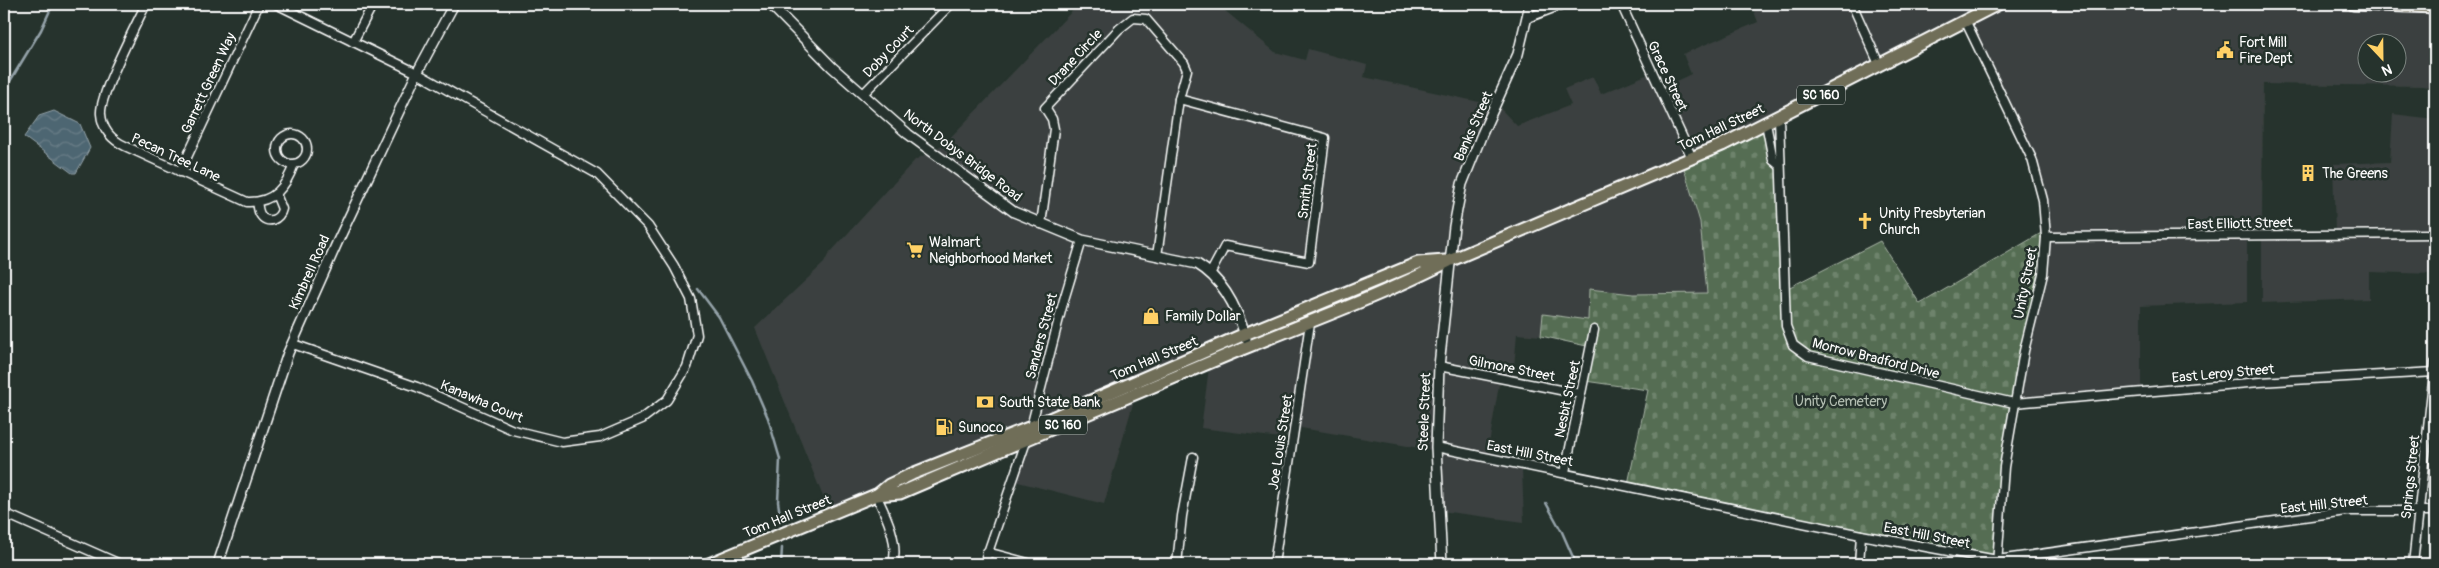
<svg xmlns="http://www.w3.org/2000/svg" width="2439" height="568" font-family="Pangolin,sans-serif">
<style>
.built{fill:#3a413f;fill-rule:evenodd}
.cemetery{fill:url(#cemetery-stones);stroke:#aab6a8}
.water{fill:url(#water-waves);stroke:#95a3aa}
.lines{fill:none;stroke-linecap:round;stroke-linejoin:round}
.stream{stroke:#95a3aa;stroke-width:2.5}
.minor-casing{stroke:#fff;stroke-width:11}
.tertiary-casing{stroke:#fff;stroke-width:12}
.primary-casing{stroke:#fff;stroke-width:15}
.minor{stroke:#26332d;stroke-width:8}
.tertiary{stroke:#26332d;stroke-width:9}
.primary{stroke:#706e59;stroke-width:11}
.labels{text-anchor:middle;stroke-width:5;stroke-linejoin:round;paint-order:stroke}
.shield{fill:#26332d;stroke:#bec2c0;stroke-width:1}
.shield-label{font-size:12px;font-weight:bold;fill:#fff}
.poi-label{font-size:14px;fill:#fff;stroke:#26332d;text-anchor:start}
.street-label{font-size:14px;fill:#fff;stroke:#26332d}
.park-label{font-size:14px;fill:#b2bdb1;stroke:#26332d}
</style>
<defs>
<pattern id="cemetery-stones" width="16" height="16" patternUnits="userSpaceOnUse" patternTransform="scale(1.25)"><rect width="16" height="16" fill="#546d52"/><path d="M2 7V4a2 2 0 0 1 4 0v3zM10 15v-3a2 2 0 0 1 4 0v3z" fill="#6e836c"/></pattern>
<pattern id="water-waves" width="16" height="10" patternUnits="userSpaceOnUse" patternTransform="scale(1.25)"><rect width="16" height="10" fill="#4e6672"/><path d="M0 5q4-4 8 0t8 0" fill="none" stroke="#697d87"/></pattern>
</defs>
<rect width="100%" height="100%" fill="#26332d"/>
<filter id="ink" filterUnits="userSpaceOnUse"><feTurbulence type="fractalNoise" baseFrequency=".02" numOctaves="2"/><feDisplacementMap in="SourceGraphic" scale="10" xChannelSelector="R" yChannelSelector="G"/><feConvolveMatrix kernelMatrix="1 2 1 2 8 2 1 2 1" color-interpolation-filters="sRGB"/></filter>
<g filter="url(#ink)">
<g class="built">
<polygon points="1079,4 1217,4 1275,52 1305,60 1308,49 1367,65 1364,77 1498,106 1517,126 1571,105 1564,89 1593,77 1601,94 1651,73 1659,89 1691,74 1683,54 1758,22 1751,4 1994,4 1683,165 1700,222 1707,293 1633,294 1589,289 1588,320 1543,314 1541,336 1517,334 1513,379 1499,385 1488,450 1522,469 1524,522 1441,511 1437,451 1301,428 1281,438 1201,428 1210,360 1137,390 1104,504 1010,480 1023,438 1020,433 830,514 755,328 824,263 828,255 915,160 944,144"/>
<path d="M2004 4H2435V88L2422 86 2263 84 2262 230 2247 231V302L2141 306V391L2018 402 2043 263 2041 200 2031 159 1965 24ZM2366 42H2396V72H2366Z"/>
<polygon points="2393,114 2435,119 2435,274 2369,272 2369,299 2262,303 2262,233 2335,233 2333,164 2390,162"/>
</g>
<polygon class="cemetery" points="1765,127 1779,167 1784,290 1880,241 1920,304 2043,232 2043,263 2023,348 1995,558 1628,484 1648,390 1585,381 1591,347 1541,336 1543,314 1588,320 1589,289 1633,294 1707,293 1700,222 1683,165"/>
<polygon class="water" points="54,111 80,124 90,148 76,173 72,173 24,137 39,116"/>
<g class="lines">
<g class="stream">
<polyline points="4,91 41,30 53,4"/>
<polyline points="698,289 719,317 752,381 768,418 780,459 778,502 781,521"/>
<polyline points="1546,503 1562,532 1576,564"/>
<polyline points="781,564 782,548"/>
</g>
<g class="minor-casing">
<g id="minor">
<path d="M146 4C136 25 99 95 101 114 102 129 112 140 125 146L247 202C274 203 286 187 294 164"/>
<polyline points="276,4 417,73 597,174 648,226 674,266 691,299 697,335 687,367 667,400 642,419 600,437 562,442 513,430 417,387 293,344"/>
<polyline points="1621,4 1692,158"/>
<polyline points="1852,4 1879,64"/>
<polyline points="1527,18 1564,4"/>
<polyline points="1965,20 2032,159 2043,200 2046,237 2043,274 2024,351 2004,467 1997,564"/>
<polyline points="353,42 373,4"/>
<polyline points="863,94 951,4"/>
<polyline points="1179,99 1325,138 1309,262 1225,246 1211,272"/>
<polyline points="1779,117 1786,326 1793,345 1808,356 2014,403 2260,382 2435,372"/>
<polyline points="1766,123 1773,160 1780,166"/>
<circle cx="292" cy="149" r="15"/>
<polyline points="180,172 259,4"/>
<path d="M257 202C258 206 258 211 260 214 267 226 280 219 282 209L276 194"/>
<polyline points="1041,224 1054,129 1052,119 1045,108 1119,29 1133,18 1146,19 1184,63 1187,70 1179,99 1157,256"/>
<polyline points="2046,237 2435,234"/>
<polyline points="1439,366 1580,394"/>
<polyline points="1436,447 1861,535 1997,560 2346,511 2435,511"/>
<polyline points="1565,472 1594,330"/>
<path d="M876 495C886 515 899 542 893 564"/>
<polyline points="4,513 120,564"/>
<polyline points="987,552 1028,563"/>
<polyline points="984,564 1031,427 1063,303 1082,240"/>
<polyline points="1177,564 1182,516 1193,457"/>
<polyline points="1274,564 1310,323"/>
<polyline points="1859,564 1861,535"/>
<polyline points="2413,564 2435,363"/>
</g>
</g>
<g class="tertiary-casing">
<g id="tertiary">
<path d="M770 4 832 67 908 134 1014 212 1082 240 1197 264C1224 280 1238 310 1246 339"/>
<polyline points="218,564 288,353 337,243 417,73 454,4"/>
<polyline points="1442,564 1436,447 1439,366 1454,226 1462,184 1482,134 1518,54 1530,4"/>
</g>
</g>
<g class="primary-casing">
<g id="primary">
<polyline points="2353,4 2435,7"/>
<polyline points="877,495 889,485 912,474 1031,427 1245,334 1418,263 1445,261"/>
<path d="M709 564 876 495 900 493C1012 445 1124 398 1237 351 1308 322 1381 296 1449 261L1722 145 1998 4"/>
</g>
</g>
<use href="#minor" class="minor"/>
<use href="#tertiary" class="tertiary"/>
<use href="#primary" class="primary"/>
</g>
</g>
<defs>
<g id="civic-bare" transform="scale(1.35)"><path d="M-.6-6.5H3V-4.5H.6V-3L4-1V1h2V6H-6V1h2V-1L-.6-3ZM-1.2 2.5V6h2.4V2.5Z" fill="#ffd166" stroke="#26332d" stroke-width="2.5" paint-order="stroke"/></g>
<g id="building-bare" transform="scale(1.35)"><path d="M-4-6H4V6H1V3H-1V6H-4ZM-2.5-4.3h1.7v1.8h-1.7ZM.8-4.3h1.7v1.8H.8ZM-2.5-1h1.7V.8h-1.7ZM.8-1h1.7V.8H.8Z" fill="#ffd166" stroke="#26332d" stroke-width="2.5" paint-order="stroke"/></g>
<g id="church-bare" transform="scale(1.35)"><path d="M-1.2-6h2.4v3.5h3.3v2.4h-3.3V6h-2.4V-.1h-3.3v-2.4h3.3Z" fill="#ffd166" stroke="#26332d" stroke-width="2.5" paint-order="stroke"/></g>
<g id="supermarket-bare" transform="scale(1.35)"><path d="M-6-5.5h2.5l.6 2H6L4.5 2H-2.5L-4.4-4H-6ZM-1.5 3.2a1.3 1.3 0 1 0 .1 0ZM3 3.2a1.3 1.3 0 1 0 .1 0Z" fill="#ffd166" stroke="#26332d" stroke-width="2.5" paint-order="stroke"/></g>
<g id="shop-bare" transform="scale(1.35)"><path d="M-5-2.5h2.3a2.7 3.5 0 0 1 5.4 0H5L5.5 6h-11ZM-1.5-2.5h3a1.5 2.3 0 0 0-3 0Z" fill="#ffd166" stroke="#26332d" stroke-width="2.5" paint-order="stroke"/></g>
<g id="bank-bare" transform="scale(1.35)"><path d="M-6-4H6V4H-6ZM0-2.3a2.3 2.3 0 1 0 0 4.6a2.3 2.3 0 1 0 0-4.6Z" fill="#ffd166" stroke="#26332d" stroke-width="2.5" paint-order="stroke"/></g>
<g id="fuel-bare" transform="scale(1.35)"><path d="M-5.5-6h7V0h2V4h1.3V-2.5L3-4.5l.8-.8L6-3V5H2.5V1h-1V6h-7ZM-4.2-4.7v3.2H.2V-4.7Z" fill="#ffd166" stroke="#26332d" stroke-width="2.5" paint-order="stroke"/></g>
</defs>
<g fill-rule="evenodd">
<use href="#civic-bare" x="2225" y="50"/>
<use href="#building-bare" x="2308" y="173"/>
<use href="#church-bare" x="1865" y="221"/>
<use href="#supermarket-bare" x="915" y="250"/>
<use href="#shop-bare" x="1151" y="316"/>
<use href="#bank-bare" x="985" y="402"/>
<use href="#fuel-bare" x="944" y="427"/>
</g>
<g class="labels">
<g class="shield">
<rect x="1797" y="85.5" width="48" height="19" rx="4"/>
<rect x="1039" y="415.5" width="48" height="19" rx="4"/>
</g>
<g class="shield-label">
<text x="1821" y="99">SC 160</text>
<text x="1063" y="429">SC 160</text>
</g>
<g class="poi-label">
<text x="2239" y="47">Fort Mill<tspan x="2239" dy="16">Fire Dept</tspan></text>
<text x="2322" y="178">The Greens</text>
<text x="1879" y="218">Unity Presbyterian<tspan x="1879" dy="16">Church</tspan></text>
<text x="929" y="247">Walmart<tspan x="929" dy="16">Neighborhood Market</tspan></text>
<text x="1165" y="321">Family Dollar</text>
<text x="999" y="407">South State Bank</text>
<text x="958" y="432">Sunoco</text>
</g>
<g class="street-label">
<text transform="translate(888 51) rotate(-46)" y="5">Doby Court</text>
<text transform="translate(1075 57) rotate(-47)" y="5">Drane Circle</text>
<text transform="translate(1668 76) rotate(65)" y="5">Grace Street</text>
<text transform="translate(208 83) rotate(-65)" y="5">Garrett Green Way</text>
<text transform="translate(1473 126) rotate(-66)" y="5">Banks Street</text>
<text transform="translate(1721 127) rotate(-25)" y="5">Tom Hall Street</text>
<text transform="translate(963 155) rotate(37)" y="5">North Dobys Bridge Road</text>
<text transform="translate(176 157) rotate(25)" y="5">Pecan Tree Lane</text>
<text transform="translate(1307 181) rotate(-83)" y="5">Smith Street</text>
<text transform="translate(2240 223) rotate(-1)" y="5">East Elliott Street</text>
<text transform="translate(309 272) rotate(-66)" y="5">Kimbrell Road</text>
<text transform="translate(2025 283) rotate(-79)" y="5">Unity Street</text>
<text transform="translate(1041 336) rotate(-75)" y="5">Sanders Street</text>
<text transform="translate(1154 358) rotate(-23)" y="5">Tom Hall Street</text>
<text transform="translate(1876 358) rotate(14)" y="5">Morrow Bradford Drive</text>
<text transform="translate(1512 368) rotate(11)" y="5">Gilmore Street</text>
<text transform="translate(2223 373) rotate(-5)" y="5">East Leroy Street</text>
<text transform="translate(1567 399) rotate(-78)" y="5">Nesbit Street</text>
<text transform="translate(482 401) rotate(23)" y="5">Kanawha Court</text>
<text transform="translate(1424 412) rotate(-88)" y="5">Steele Street</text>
<text transform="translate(1280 442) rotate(-81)" y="5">Joe Louis Street</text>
<text transform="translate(1530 453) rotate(11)" y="5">East Hill Street</text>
<text transform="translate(2410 477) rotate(-84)" y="5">Springs Street</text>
<text transform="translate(2324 504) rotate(-6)" y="5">East Hill Street</text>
<text transform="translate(787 516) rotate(-22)" y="5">Tom Hall Street</text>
<text transform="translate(1927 535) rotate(11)" y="5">East Hill Street</text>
</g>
<g class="park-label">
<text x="1841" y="406">Unity Cemetery</text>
</g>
</g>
<rect width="2439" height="568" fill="none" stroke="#26332d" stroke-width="20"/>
<rect x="10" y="10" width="2419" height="548" fill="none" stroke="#fff" stroke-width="2" filter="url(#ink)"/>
<g transform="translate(2382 58) rotate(158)"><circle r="24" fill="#26332d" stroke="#7d8581"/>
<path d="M0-4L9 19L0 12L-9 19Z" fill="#ffd166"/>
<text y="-8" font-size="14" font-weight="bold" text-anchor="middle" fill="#ffffff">N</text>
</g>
</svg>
